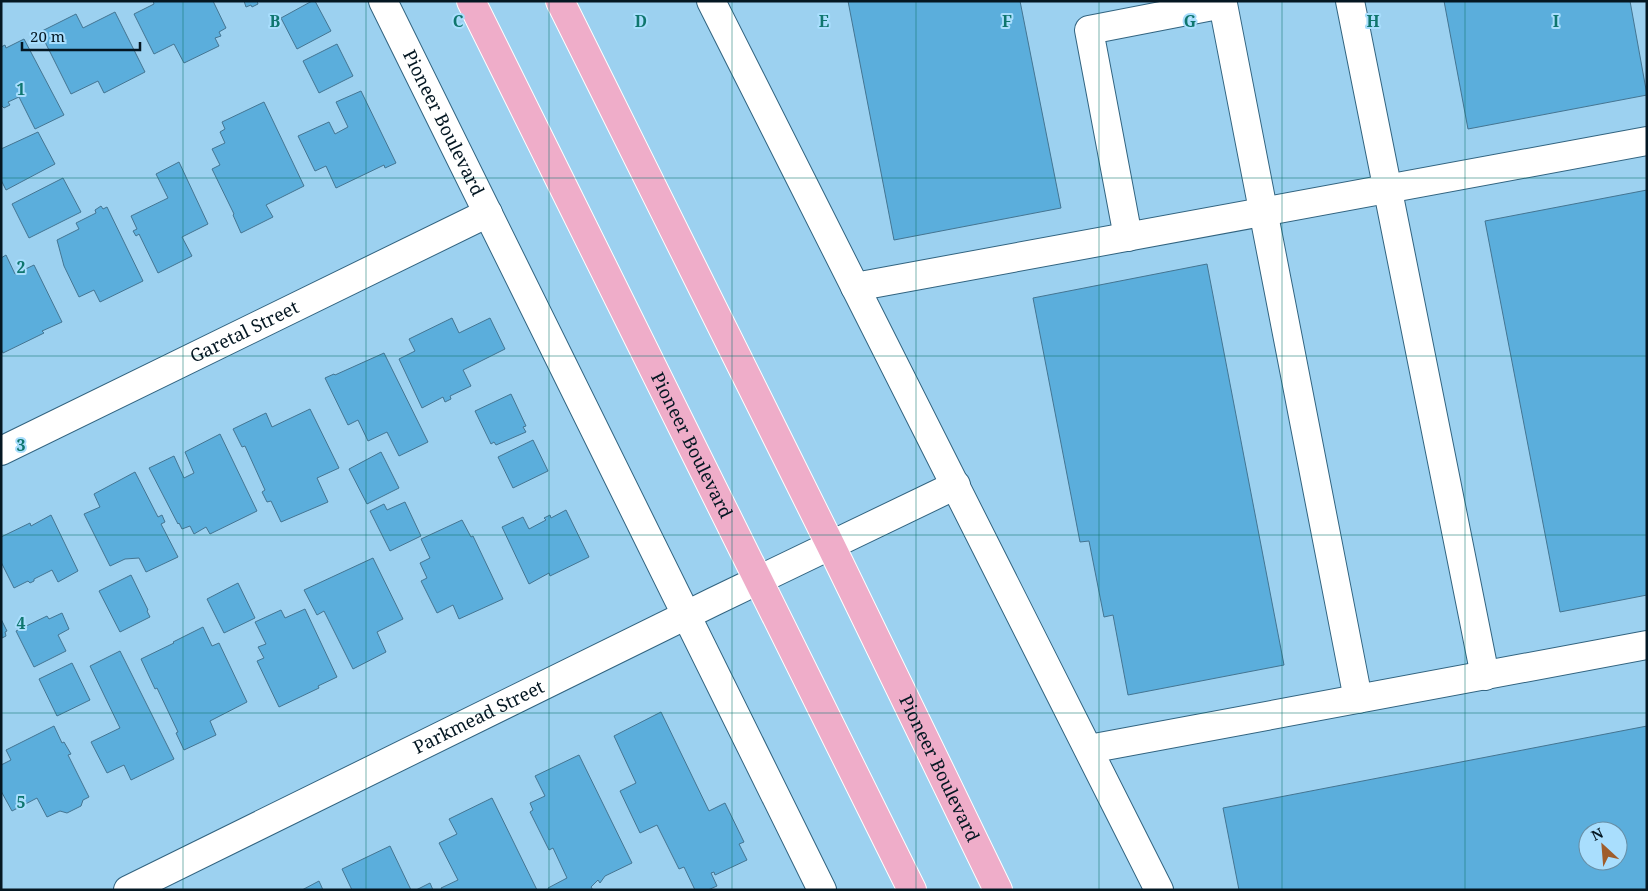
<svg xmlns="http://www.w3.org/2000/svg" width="1648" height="891" font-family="'Noto Serif',serif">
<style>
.building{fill:#5baedc;stroke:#447592;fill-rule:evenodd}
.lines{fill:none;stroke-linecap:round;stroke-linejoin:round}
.minor-casing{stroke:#326480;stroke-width:30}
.major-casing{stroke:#fff;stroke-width:30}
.minor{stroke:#fff;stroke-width:28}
.major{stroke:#efadc9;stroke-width:28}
.grid{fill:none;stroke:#0f766e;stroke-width:1;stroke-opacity:0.55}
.labels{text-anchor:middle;stroke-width:4;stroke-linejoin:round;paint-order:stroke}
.street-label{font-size:18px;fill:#041722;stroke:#a9defd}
.grid-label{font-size:16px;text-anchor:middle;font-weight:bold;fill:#0f766e;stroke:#a9defd;stroke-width:4;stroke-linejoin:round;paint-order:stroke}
</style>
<rect width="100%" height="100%" fill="#9cd1f0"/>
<g class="building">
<polygon points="153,1 213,1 226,28 219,32 221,36 215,38 219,46 184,63 174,44 154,54 134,14 154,4"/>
<polygon points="244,1 257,1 258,4 252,7 251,5 246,7"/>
<polygon points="312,1 315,1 331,31 297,49 281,18"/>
<polygon points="848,1 1020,1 1061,208 894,240"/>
<polygon points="1444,1 1630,1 1647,95 1468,129"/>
<polygon points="115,12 145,72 104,93 98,81 71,94 40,32 76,14 83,28"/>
<polygon points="24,39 64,115 35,129 19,97 8,102 10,105 4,108 1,105 1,47 5,45 6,48"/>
<polygon points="337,44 353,76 319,93 303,61"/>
<polygon points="361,91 396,163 385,168 384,165 336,188 326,166 315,171 298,136 329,122 335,134 348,127 336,102"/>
<polygon points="264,102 304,186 266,205 273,217 241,233 233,215 234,214 212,169 220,165 212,149 225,143 220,132 225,129 222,122"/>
<polygon points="38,132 55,164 6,190 1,180 1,149"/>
<polygon points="179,162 208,224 182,237 192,256 158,273 139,234 136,236 133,231 137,229 131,216 168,198 156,174"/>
<polygon points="63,178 81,212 29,238 12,204"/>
<polygon points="1647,190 1647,595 1560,612 1485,221"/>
<polygon points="101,206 103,209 107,207 143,281 100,302 94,290 79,297 64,266 57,240 79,229 76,223 96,213 95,210"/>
<polygon points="6,255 15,274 34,265 62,322 42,331 44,333 3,353 1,349 1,258"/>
<polygon points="1207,264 1284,665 1128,695 1113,615 1104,617 1089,541 1080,542 1033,298"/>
<polygon points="452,318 459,333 490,318 505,349 463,370 471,386 450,396 451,399 445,402 443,397 422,408 399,359 415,351 409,339"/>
<polygon points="384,353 428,442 399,456 387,432 368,441 358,420 348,425 325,378 334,374 335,375"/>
<polygon points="511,394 526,426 523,427 526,432 496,445 494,442 491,444 475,411"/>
<polygon points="310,409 339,468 317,478 328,502 281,522 271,501 267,502 262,492 265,490 245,446 242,447 233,429 266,413 272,427"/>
<polygon points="220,434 257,511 210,534 206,527 194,534 190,526 182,529 179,523 178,524 149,468 174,456 184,478 194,473 185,452"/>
<polygon points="533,440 548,471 513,488 498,457"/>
<polygon points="381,452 399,488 367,504 349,469"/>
<polygon points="135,472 158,517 162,515 165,522 161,524 178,557 146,572 139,558 125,559 110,566 84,514 100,507 94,494"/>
<polygon points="405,502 421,536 390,551 370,511 384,504 387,510"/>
<polygon points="566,510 589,557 550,576 549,573 529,584 502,527 523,517 529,529 546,520 544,518 550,515 551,518"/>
<polygon points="51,515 78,571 58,582 52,570 34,579 34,581 30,583 28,581 14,588 1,562 1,537 30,523 31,526"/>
<polygon points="462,520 471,537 473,536 503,599 459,619 453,605 437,613 421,581 427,578 420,563 430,558 421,539"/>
<polygon points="373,558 403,619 377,632 386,652 353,669 324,611 317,615 304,590"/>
<polygon points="131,575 148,610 147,611 150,617 120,632 99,591"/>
<polygon points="238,583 255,618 224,633 207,599"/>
<polygon points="305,609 337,677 318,686 319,688 279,707 257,661 264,658 258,647 266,644 255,622 281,610 285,618"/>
<polygon points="62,613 69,629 58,635 66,651 34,667 16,631 47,616 49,619"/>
<polygon points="1,619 7,631 5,632 6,636 2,638"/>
<polygon points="203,627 212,646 219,643 247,702 210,721 216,735 184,750 176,733 178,732 157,688 155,689 141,659 174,643 173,642"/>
<polygon points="120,651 174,759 131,780 124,765 107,773 91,742 120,728 90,666"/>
<polygon points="72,663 90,700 57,716 39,679"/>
<polygon points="661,712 709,811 725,803 744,842 739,844 747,860 715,875 714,872 711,873 717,886 708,890 695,890 684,867 679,869 657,825 640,833 620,791 636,783 614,736"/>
<polygon points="54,726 62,743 64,742 71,754 68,755 89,797 83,800 81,806 67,813 60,811 47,817 37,798 12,811 1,791 1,765 11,760 6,750"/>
<path d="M1647 726V890H1239L1223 808ZM1588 831H1618V861H1588Z"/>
<polygon points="579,755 632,863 605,876 600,883 598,880 591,887 593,890 549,890 548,888 567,878 553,848 549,850 530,812 533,810 530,803 545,796 535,776"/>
<polygon points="492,798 537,890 442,890 441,888 458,880 439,843 457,834 449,819"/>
<polygon points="390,846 411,890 352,890 342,869"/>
<polygon points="319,881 323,890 302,890"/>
<polygon points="430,883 433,890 416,890"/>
</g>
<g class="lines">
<g class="minor-casing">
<g id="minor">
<path id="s1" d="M383 1 822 890"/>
<polyline points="711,1 1159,890"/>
<polyline points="1350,1 1485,676"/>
<polyline points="1128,237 1089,30 1223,4 1358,699"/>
<polyline points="855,287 1647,141"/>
<path id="s2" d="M1 451 488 213"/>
<polyline points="1089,749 1647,645"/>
<path id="s3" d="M128 890 713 602 956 485"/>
</g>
</g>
<g class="major-casing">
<g id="major">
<path id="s4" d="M471 1 912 890"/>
<path id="s5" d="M560 1 831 546 998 890"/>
</g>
</g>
<use href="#minor" class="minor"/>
<use href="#major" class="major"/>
</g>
<path class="grid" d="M183 1V890M366 1V890M549 1V890M732 1V890M916 1V890M1099 1V890M1282 1V890M1465 1V890M1 178H1647M1 356H1647M1 535H1647M1 713H1647"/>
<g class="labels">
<g class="street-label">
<text dy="6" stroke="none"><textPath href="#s1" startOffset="136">Pioneer Boulevard</textPath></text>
<text dy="6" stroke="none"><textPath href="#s2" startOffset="271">Garetal Street</textPath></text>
<text dy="6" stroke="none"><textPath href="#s4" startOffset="496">Pioneer Boulevard</textPath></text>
<text dy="6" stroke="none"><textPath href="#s3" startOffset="391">Parkmead Street</textPath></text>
<text dy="6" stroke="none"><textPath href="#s5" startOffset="856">Pioneer Boulevard</textPath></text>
</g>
</g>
<g class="grid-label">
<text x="275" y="27">B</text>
<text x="458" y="27">C</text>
<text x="641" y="27">D</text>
<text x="824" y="27">E</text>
<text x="1007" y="27">F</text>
<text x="1190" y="27">G</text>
<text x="1373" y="27">H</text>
<text x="1556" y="27">I</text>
<text x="21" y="95">1</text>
<text x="21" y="273">2</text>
<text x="21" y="451">3</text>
<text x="21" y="629">4</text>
<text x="21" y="808">5</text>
</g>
<rect width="1648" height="891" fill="none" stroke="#041722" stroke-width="5"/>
<g transform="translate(1603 846) rotate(334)"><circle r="24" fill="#a9defd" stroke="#678ea5"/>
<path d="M0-4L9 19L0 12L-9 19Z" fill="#9f5d2b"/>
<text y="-8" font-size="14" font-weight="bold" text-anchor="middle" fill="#041722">N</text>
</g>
<path d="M22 42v8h118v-8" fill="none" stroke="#041722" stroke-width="2.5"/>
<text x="30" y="42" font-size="15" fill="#041722" stroke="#a9defd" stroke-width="4" paint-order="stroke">20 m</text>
</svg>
